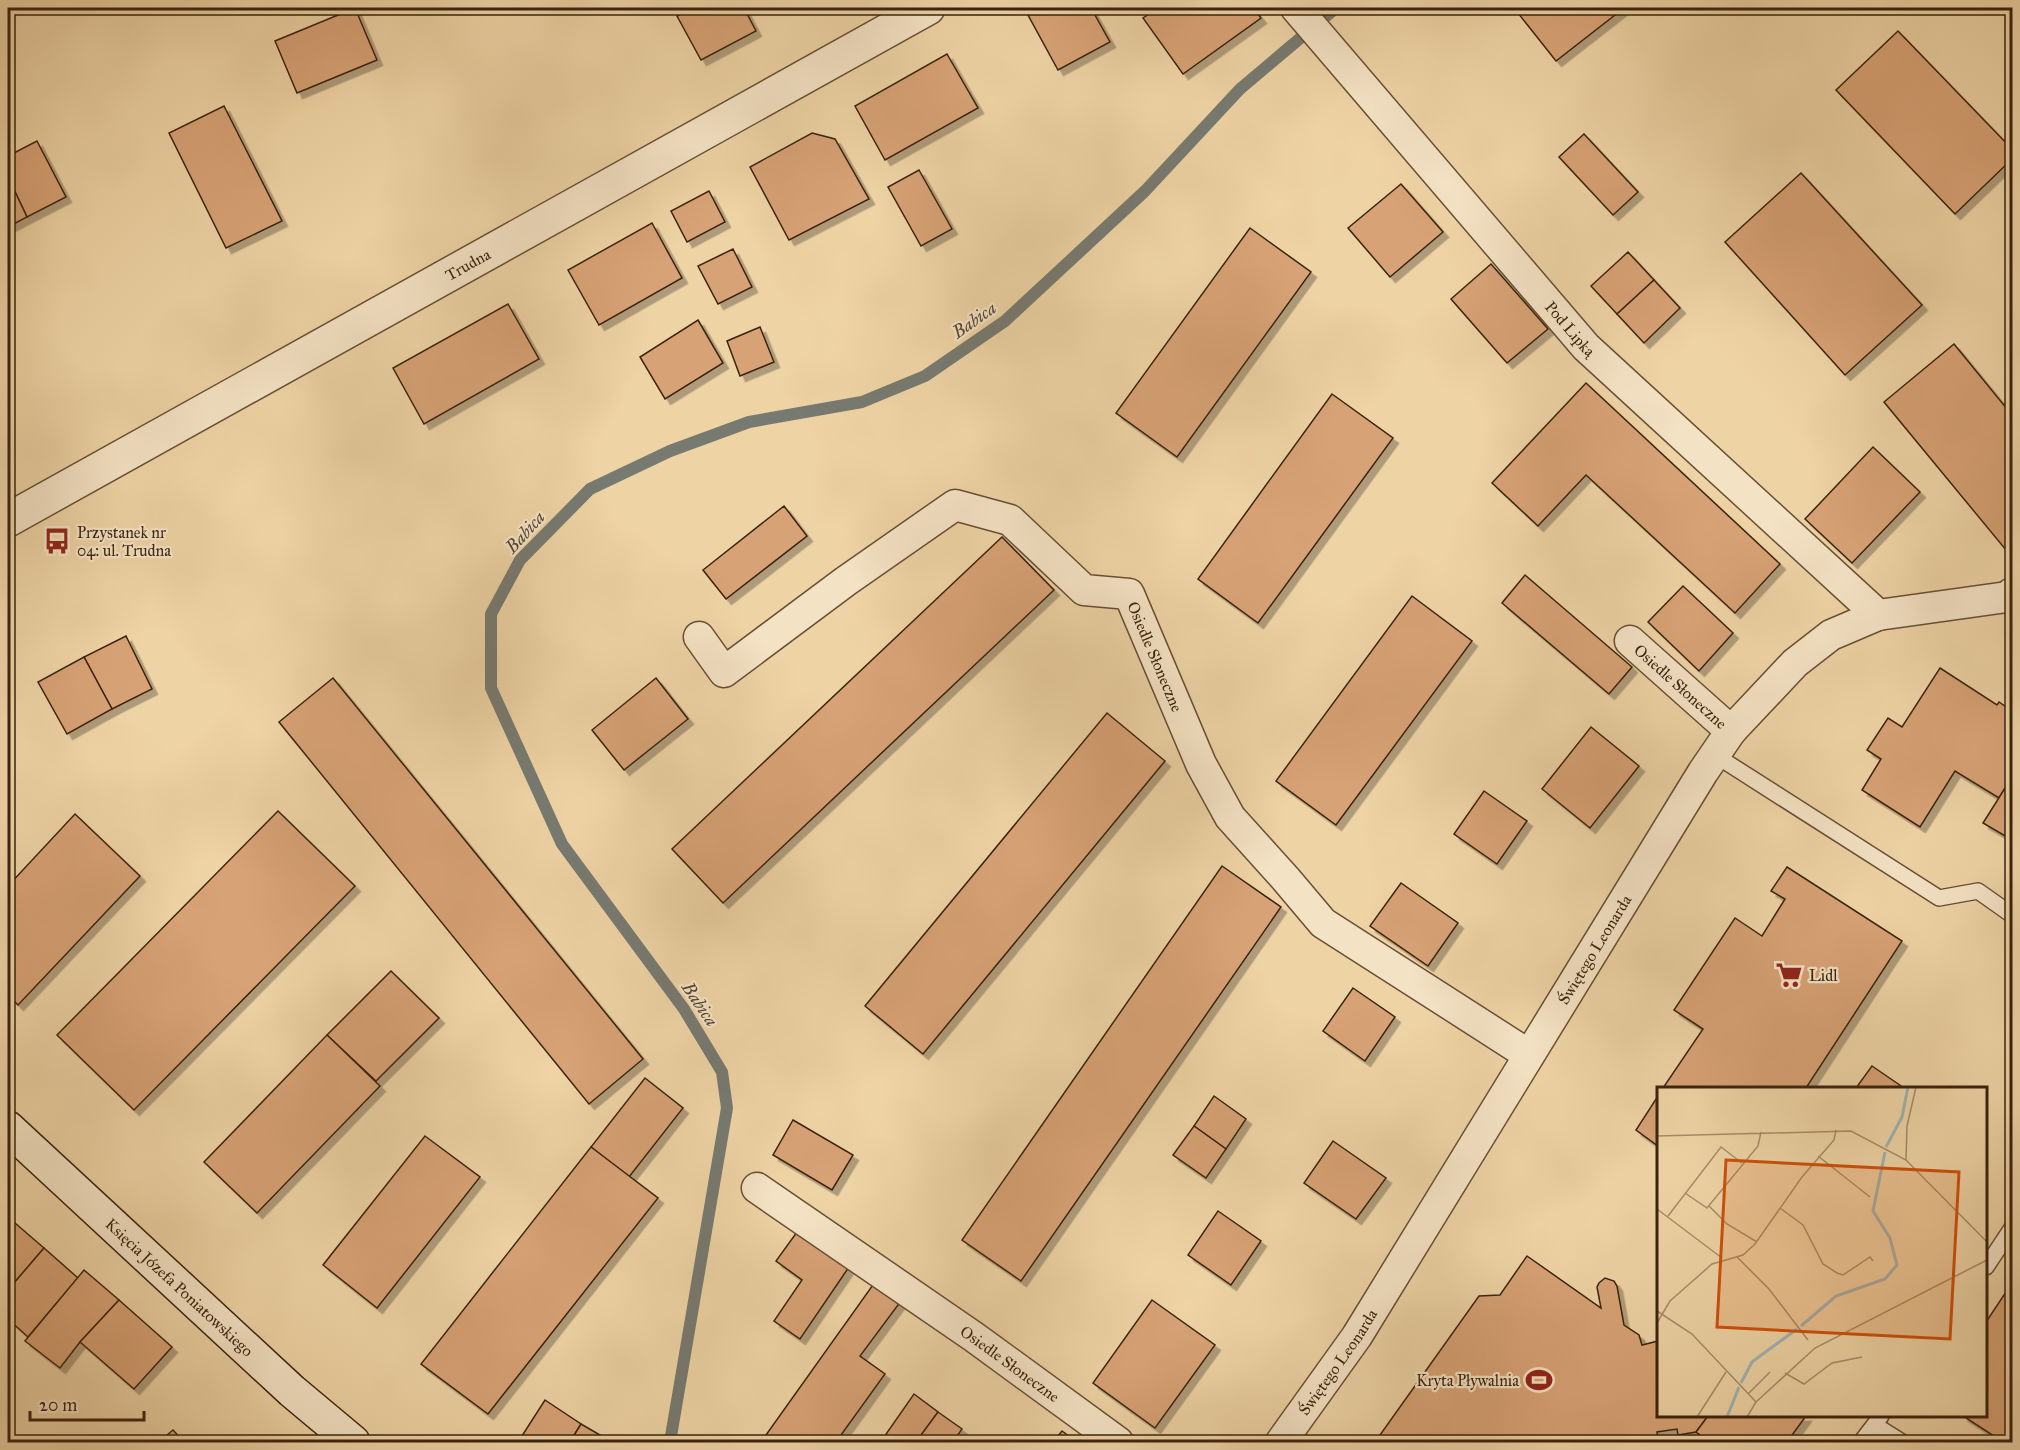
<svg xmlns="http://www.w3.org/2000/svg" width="2020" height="1450" font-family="'IM FELL Great Primer',serif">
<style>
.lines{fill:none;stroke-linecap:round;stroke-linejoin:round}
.stream{stroke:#777a71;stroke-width:12}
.building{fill:#d7a275;stroke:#3a230e;stroke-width:1.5;filter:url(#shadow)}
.service-casing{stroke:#674f34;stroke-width:18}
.minor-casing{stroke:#674f34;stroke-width:33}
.tertiary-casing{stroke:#674f34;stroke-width:36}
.secondary-casing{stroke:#3a230e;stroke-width:36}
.service{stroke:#f4e2c4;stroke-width:15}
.minor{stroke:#f4e2c4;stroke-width:30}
.tertiary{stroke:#f4e2c4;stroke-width:33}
.secondary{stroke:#f4e2c4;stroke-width:33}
.labels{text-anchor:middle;stroke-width:4.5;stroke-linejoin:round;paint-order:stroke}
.street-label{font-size:16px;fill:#3a230e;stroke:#f4e2c4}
.poi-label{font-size:16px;fill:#3a230e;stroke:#f4e2c4;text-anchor:start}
.water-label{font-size:18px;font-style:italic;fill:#534737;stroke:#f4e2c4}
.inset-river{fill:none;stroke:#9fb4b3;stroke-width:3}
.inset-road{fill:none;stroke:#a68d69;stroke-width:1.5}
.view{fill:#ce510c;fill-opacity:0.15;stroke:#ce510c;stroke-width:3}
.inset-edge{fill:none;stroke:#3a230e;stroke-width:3}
</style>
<defs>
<filter id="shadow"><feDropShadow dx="5.5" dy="5.5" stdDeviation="0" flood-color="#0004"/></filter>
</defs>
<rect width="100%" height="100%" fill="#eed3a5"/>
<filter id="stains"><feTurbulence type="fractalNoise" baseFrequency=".00333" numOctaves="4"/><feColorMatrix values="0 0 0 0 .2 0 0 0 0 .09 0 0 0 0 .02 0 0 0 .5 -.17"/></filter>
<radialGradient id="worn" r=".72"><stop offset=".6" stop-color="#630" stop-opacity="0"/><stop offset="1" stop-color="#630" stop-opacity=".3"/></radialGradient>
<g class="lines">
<polyline class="stream" points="670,1442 727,1108 722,1072 684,1009 562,844 491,688 491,614 520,560 590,489 670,451 749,422 862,402 925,376 1005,321 1145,191 1240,89 1336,8"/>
</g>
<g class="building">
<polygon points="355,8 377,60 297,93 275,41"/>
<polygon points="693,8 744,8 756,31 701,60 677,16"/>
<polygon points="1043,8 1091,8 1110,42 1058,70 1028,15"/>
<polygon points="1158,8 1253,8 1261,18 1183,74 1143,18"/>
<polygon points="1514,8 1624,8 1556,61"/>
<polygon points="1898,31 2012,149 2012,159 1955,214 1836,90"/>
<polygon points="947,54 978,108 885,160 855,106"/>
<polygon points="224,106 282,221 226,248 169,133"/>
<polygon points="812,133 835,139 869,199 789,240 750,167"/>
<polygon points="1584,134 1638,192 1613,215 1559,157"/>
<polygon points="37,141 66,197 27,217 8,177 8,156"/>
<polygon points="919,170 952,229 921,246 888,187"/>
<polygon points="1801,173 1922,305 1845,375 1725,242"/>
<polygon points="8,177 27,217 8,227"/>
<polygon points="1401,184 1443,232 1390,277 1348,228"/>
<polygon points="709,191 725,222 687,242 671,211"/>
<polygon points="652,223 682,278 599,325 568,270"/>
<polygon points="1250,228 1311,272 1177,457 1116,413"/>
<polygon points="733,249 752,287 718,304 698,266"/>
<polygon points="1628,252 1654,280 1617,314 1591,286"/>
<polygon points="1491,264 1548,329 1507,363 1451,299"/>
<polygon points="1654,280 1680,308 1644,343 1617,314"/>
<polygon points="508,304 539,359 424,424 393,368"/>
<polygon points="698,320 723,363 665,399 640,357"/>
<polygon points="760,327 774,362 740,376 727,341"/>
<polygon points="1954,344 2012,415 2012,545 2006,550 1884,402"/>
<polygon points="1586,383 1780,564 1735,613 1586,475 1538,526 1492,483"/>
<polygon points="1332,394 1393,438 1258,623 1198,579"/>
<polygon points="1873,447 1920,492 1852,563 1805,519"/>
<polygon points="784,506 807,536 726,599 703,570"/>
<polygon points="1002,537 1054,590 723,903 672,849"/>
<polygon points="1525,575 1632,667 1609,694 1502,603"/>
<polygon points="1683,586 1733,633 1699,671 1648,622"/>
<polygon points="1412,596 1472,641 1336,825 1276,781"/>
<polygon points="126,636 152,689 112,709 84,657"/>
<polygon points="84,657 112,709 67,734 38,682"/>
<polygon points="1940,668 1997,705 1999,702 2012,711 2012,777 1999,798 1955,771 1920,827 1862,790 1881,759 1867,750 1888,718 1902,727"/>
<polygon points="333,678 643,1059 589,1104 279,722"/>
<polygon points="656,678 688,719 624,770 592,730"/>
<polygon points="1107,713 1165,761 923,1054 865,1006"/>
<polygon points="1591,727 1639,766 1590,828 1542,789"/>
<polygon points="2012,777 2012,840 1983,823"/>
<polygon points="1484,791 1527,821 1497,864 1454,834"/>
<polygon points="278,811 355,886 134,1110 57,1035"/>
<polygon points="75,814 140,876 18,1005 8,995 8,886"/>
<polygon points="1222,866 1281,907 1021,1281 962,1240"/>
<polygon points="1787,867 1902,941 1806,1088 1663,1088 1703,1029 1674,1010 1735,918 1762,936 1785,899 1771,891"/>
<polygon points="1401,883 1458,923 1428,966 1370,926"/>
<polygon points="391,971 439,1018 376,1081 327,1035"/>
<polygon points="1353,988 1395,1017 1365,1061 1323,1031"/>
<polygon points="327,1035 380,1086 257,1213 204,1162"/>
<polygon points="1872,1066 1904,1088 1856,1088"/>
<polygon points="645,1078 683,1108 629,1177 591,1147"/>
<polygon points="1214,1096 1246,1119 1226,1149 1194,1126"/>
<polygon points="1658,1096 1658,1146 1636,1130"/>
<polygon points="793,1120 853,1155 832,1190 773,1155"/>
<polygon points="1194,1126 1226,1149 1206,1178 1173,1155"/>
<polygon points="425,1136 480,1177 377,1308 323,1265"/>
<polygon points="1333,1141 1386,1178 1356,1219 1304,1183"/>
<polygon points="591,1147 658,1198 488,1414 421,1364"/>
<polygon points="1218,1211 1261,1241 1231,1285 1188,1255"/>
<polygon points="8,1217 44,1248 8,1290"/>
<polygon points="797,1232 849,1267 800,1339 774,1321 802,1280 776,1261"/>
<polygon points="44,1248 78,1278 28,1337 8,1319 8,1290"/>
<polygon points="1527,1256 1601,1308 1597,1287 1599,1283 1605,1278 1614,1281 1617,1286 1624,1325 1639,1335 1642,1345 1658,1341 1658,1416 1708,1416 1696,1432 1678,1435 1677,1429 1657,1432 1658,1440 1647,1442 1375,1442 1479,1296 1500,1295"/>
<polygon points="84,1270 119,1300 80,1342 60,1368 25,1341"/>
<polygon points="875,1282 901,1301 860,1356 885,1374 836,1442 761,1442"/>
<polygon points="2012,1283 2012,1442 2003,1442 1963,1416 1986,1416 1986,1322"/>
<polygon points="119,1300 172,1347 134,1389 80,1342"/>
<polygon points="1152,1300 1215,1345 1155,1428 1093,1383"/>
<polygon points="914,1394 938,1412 916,1442 892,1442 884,1437"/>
<polygon points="545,1400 581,1424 570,1442 518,1442"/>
<polygon points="938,1412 962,1429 953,1442 916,1442"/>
<polygon points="1708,1416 1806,1416 1787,1442 1710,1442 1696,1432"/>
<polygon points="581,1424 612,1442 570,1442"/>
<polygon points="173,1430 184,1442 159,1442"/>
<polygon points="1062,1431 1077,1442 1053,1442"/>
</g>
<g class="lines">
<g class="service-casing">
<g id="service">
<polyline points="1715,755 1939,898 1978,891 2012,915"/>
<polyline points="1986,1267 2012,1228"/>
<polyline points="1875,1425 1902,1442"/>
<polyline points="1861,1442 1881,1416"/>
</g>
</g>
<g class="minor-casing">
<g id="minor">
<path id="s1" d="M1296 8 1586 347 1878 615"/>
<path id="s2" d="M699 637 724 672 846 581 955 505 1010 520 1084 590 1129 594 1201 764 1230 817 1285 878 1323 923 1529 1055"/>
<path id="s3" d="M1630 641 1731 731"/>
<path id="s4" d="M757 1188 974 1337 1118 1442"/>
<path id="s5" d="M1281 1442 1357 1336 1703 772 1731 731 1795 663 1831 635 1878 615 2007 597 2012 593"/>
</g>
</g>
<g class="tertiary-casing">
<g id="tertiary">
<path id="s6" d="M8 520 928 8"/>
</g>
</g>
<g class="secondary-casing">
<g id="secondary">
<path id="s7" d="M8 1128 292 1391 353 1442"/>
</g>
</g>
<use href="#service" class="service"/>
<use href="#minor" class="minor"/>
<use href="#tertiary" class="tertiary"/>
<use href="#secondary" class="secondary"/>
</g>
<defs>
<g id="bus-bare" transform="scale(2.07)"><path d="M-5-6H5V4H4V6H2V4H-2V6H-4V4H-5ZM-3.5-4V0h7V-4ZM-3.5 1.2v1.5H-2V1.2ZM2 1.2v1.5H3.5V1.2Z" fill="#8f2418" stroke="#f4e2c4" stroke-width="2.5" paint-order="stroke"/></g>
<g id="supermarket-bare" transform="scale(2.07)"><path d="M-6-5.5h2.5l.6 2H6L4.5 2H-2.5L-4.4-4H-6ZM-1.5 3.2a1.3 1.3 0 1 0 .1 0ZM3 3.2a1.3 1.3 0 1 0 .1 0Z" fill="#8f2418" stroke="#f4e2c4" stroke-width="2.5" paint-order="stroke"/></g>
<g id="stadium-bare" transform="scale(2.07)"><path d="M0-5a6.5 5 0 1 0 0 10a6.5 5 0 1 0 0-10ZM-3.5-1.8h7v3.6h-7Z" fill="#8f2418" stroke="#f4e2c4" stroke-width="2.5" paint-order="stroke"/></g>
</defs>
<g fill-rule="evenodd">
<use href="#bus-bare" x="57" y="541"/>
<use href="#supermarket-bare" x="1789" y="975"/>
<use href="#stadium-bare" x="1539" y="1380"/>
</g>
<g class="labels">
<g class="street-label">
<text dy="6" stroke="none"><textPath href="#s6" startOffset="526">Trudna</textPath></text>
<text dy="6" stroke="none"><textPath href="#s1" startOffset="422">Pod Lipką</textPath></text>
<text dy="6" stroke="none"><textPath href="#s2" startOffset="600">Osiedle Słoneczne</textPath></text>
<text dy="6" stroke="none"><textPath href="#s3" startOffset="68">Osiedle Słoneczne</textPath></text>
<text dy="6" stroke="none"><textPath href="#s5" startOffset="584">Świętego Leonarda</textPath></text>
<text dy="6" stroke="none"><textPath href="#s7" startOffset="234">Księcia Józefa Poniatowskiego</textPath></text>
<text dy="6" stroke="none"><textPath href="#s5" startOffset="98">Świętego Leonarda</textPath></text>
<text dy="6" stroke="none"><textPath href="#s4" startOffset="308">Osiedle Słoneczne</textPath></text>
</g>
<g class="poi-label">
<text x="77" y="538">Przystanek nr<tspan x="77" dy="18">04: ul. Trudna</tspan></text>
<text x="1809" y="981">Lidl</text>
<text x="1519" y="1386" text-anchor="end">Kryta Pływalnia</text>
</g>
<g class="water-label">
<text transform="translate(974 320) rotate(-35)" y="6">Babica</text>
<text transform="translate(525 532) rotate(-48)" y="6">Babica</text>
<text transform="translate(700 1004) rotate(56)" y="6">Babica</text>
</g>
</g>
<g transform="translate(1657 1087)">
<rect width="330" height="330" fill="#eed3a5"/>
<path class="inset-river" d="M229 60 245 30 251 0M144 239 179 209 228 192 240 178 233 151 216 124 228 65M84 296 95 275 140 242M70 330 82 300"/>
<path class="inset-road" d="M0 49 194 44 249 73 330 155M161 69 213 110M249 73 250 39 259 0M28 106 50 121 101 59 104 45M52 119 70 137 100 155M123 121 146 138 166 177 180 186 186 188 213 170 216 174M0 122 65 171M11 129 64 60 85 76M80 170 112 202 151 253M0 224 35 247 99 315M0 236 13 214 55 177 86 168 98 157 145 90 177 53 179 43M128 286 147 297 175 276 205 270M91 307 113 285M40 330 69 285M90 330 99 315 158 261 330 173"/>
<path class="view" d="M69 73 302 85 293 252 60 240Z"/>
<rect width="330" height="330" class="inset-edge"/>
</g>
<rect width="2020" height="1450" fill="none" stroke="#eed3a5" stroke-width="30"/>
<rect x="9" y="9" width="2002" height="1432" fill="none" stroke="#3a230e" stroke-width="3"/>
<rect x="15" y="15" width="1990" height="1420" fill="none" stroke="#3a230e" stroke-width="1.5"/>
<path d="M30 1411v9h114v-9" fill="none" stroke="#3a230e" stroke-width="3"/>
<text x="39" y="1411" font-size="18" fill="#3a230e" stroke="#f4e2c4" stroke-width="4.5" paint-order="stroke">20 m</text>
<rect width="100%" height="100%" filter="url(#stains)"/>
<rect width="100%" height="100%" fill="url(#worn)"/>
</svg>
